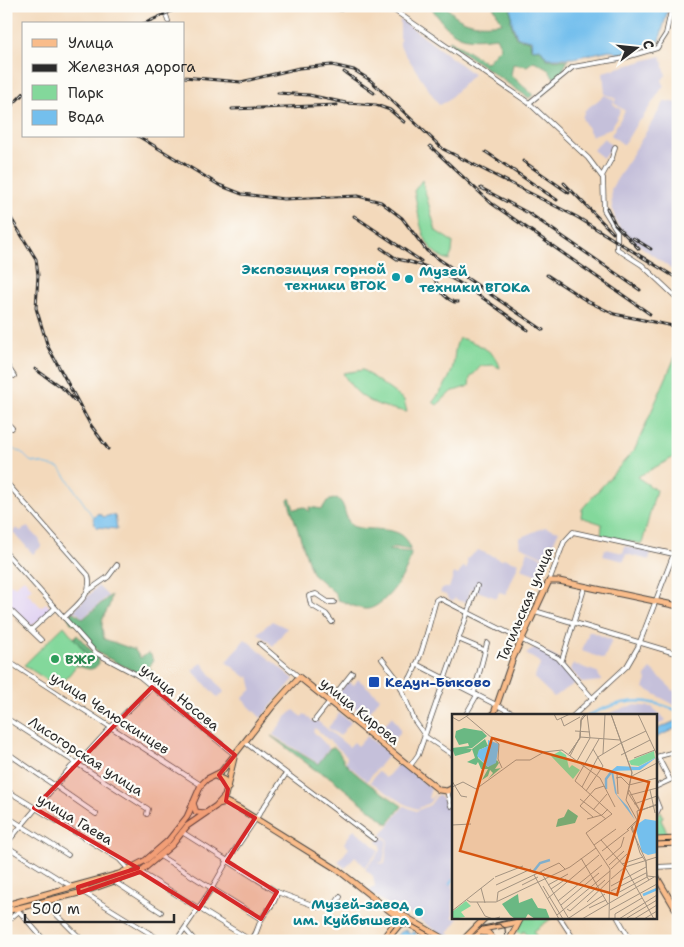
<svg xmlns="http://www.w3.org/2000/svg" width="684" height="947" font-family="'Shantell Sans',sans-serif">
<style>
.built{fill:#e2d4f3}
.industrial{fill:#c5c0da}
.green{fill:#83d89b;stroke:#578263}
.forest{fill:#6ab883;stroke:#4a7257}
.water{fill:#74bfed;stroke:#50758c}
.lines{fill:none;stroke-linecap:round;stroke-linejoin:round}
.stream{stroke:#74bfed;stroke-width:1}
.canal{stroke:#74bfed;stroke-width:2.5}
.minor-casing{stroke:#494541;stroke-width:5.5}
.major-casing{stroke:#494541;stroke-width:7}
.minor{stroke:#fff;stroke-width:4}
.major{stroke:#f9bc8a;stroke-width:5}
.tram{stroke:#2b2b2b;stroke-width:1}
.rail-casing{stroke:#2b2b2b;stroke-width:3}
.rail{stroke:#fdfcf7;stroke-width:1;stroke-dasharray:4;stroke-linecap:butt}
.marked{fill:#d62828;fill-opacity:0.2;stroke:#d62828;stroke-width:4;stroke-linejoin:round}
.culture-dot{fill:#0f9aa8;stroke:#fdfcf7;stroke-width:2}
.leisure-dot{fill:#2e9e5b;stroke:#fdfcf7;stroke-width:2}
.transit-dot{fill:#1a4fb4;stroke:#fdfcf7;stroke-width:2}
.labels{text-anchor:middle;stroke-width:4.5;stroke-linejoin:round;paint-order:stroke}
.culture-label{font-size:14px;font-weight:bold;fill:#0d838f;stroke:#fdfcf7;text-anchor:end}
.street-label{font-size:14px;fill:#2b2b2b;stroke:#fdfcf7}
.leisure-label{font-size:14px;font-weight:bold;fill:#27864d;stroke:#fdfcf7;text-anchor:start}
.transit-label{font-size:14px;font-weight:bold;fill:#164399;stroke:#fdfcf7;text-anchor:start}
.inset-river{fill:none;stroke:#74bfed;stroke-width:2.5}
.inset-road{fill:none;stroke:#a39381;stroke-width:1}
.view{fill:#d5540f;fill-opacity:0.15;stroke:#d5540f;stroke-width:2.5}
.inset-edge{fill:none;stroke:#2b2b2b;stroke-width:2.5}
</style>
<rect width="100%" height="100%" fill="#fdfcf7"/>
<filter id="ink" filterUnits="userSpaceOnUse"><feTurbulence type="fractalNoise" baseFrequency=".02" numOctaves="2"/><feDisplacementMap in="SourceGraphic" scale="10" xChannelSelector="R" yChannelSelector="G"/><feConvolveMatrix kernelMatrix="1 2 1 2 8 2 1 2 1" color-interpolation-filters="sRGB"/></filter>
<filter id="wash" filterUnits="userSpaceOnUse"><feTurbulence type="fractalNoise" baseFrequency=".0096" numOctaves="4" result="noise"/><feDisplacementMap in="SourceGraphic" scale="20" xChannelSelector="R" yChannelSelector="G"/><feGaussianBlur stdDeviation="1.12" result="paint"/><feColorMatrix in="noise" values="0 0 0 0 0 0 0 0 0 0 0 0 0 0 0 0 0 1.4 0 .05"/><feComposite in="paint" operator="in"/></filter>
<g filter="url(#wash)">
<rect width="100%" height="100%" fill="#f3d9bb"/>
<polygon class="built" points="24,579 32,588 27,593 41,607 46,603 52,610 32,626 6,601 6,583 15,586"/>
<g class="industrial">
<polygon points="400,19 473,74 446,102 439,105 400,46"/>
<polygon points="661,56 666,75 662,80 664,85 641,120 638,121 624,145 611,135 625,111 614,103 616,99 605,94 603,72"/>
<polygon points="605,95 614,100 613,104 621,110 611,128 592,136 582,118 585,110"/>
<polygon points="665,101 678,103 678,274 628,237 616,223 612,206 611,189"/>
<polygon points="604,138 613,147 603,158 593,150"/>
<polygon points="25,527 28,527 39,539 42,546 33,554 13,532 16,528 21,531"/>
<polygon points="545,527 559,531 546,558 520,546 519,538"/>
<polygon points="625,546 651,552 649,560 626,554 624,561 603,556 605,549 623,553"/>
<polygon points="478,550 502,560 503,558 519,563 506,594 499,592 497,598 471,589 467,602 459,601 455,598 453,601 450,600 446,595 440,593 442,588 449,588 454,573 458,575 463,567 467,568 467,559"/>
<polygon points="528,551 550,561 543,577 521,569"/>
<polygon points="98,586 108,596 83,618 74,610"/>
<polygon points="272,621 287,628 273,646 258,633"/>
<polygon points="589,631 612,640 604,659 582,651"/>
<polygon points="245,639 294,679 261,718 242,699 252,689 249,676 247,678 226,662"/>
<polygon points="536,647 557,658 577,682 554,697 534,678 541,663 526,654"/>
<polygon points="202,663 224,692 218,698 192,670"/>
<polygon points="573,664 597,672 602,681 582,683 571,670"/>
<polygon points="651,669 674,691 678,690 676,706 644,688 647,680 645,676"/>
<polygon points="358,679 380,698 362,722 357,718 359,715 355,711 356,709 353,703 347,699 342,705 334,698 348,681 354,685"/>
<polygon points="633,705 652,707 666,720 655,727 655,716 601,716"/>
<polygon points="294,710 302,717 304,714 313,721 316,720 349,747 354,742 358,746 367,736 389,754 367,781 346,763 347,756 315,728 313,731 329,748 318,763 273,735 285,718"/>
<polygon points="339,713 351,722 340,736 328,728"/>
<polygon points="392,716 400,728 400,733 390,743 378,733"/>
<polygon points="400,762 431,788 428,798 430,799 437,792 429,803 417,809 407,805 370,782 378,772 386,778"/>
<polygon points="438,794 453,811 453,918 459,918 448,933 454,938 452,941 415,917 384,902 369,891 375,886 373,876 365,869 381,850 381,845 377,842 381,837 387,840 385,853 383,862 377,863 385,864 388,839 381,835 404,806 416,811 430,805"/>
<polygon points="354,829 379,850 365,867 355,856 345,868 338,862 349,848 344,843"/>
</g>
<g class="green">
<path d="M422 180 436 231 453 242 452 253 449 260C419 252 420 215 414 191Z"/>
<path d="M459 338C473 341 497 351 500 368L493 365 481 366 470 378 469 386 451 392 437 405 433 402C441 391 450 380 453 366 455 355 454 349 459 338Z"/>
<polygon points="676,355 678,455 637,477 656,490 642,544 601,536 602,524 581,517 582,509 635,449"/>
<path d="M363 370 404 400 407 412C377 406 358 401 343 373Z"/>
<polygon points="64,626 86,653 59,688 24,665"/>
<polygon points="661,811 663,816 661,820 670,838 655,839 655,817"/>
<polygon points="523,918 552,918 534,931 538,941 523,941 528,937 524,931 521,934 517,931"/>
</g>
<g class="forest">
<path d="M446 6C460 25 480 26 502 23L493 6H511V23L516 38 530 41 531 49H540L547 59 568 60 561 74 554 78 547 68 534 61 527 66 513 64 511 75 533 95 529 98 448 42 450 40 486 63 501 47 496 37C461 42 451 37 431 7Z"/>
<path d="M290 498 294 509 304 507 310 512 309 507 322 509 327 501 337 498C347 505 343 517 352 526 370 533 407 522 410 550L394 547 388 550 411 552C411 569 386 606 368 609 358 610 347 602 338 600L335 593 312 573 288 500Z"/>
<path d="M111 595C111 615 97 611 104 639L135 650 140 658 149 653 151 655 153 661 149 667 154 672 147 678 100 654 82 634V628L77 624 71 623 68 617 73 611 83 619Z"/>
<path d="M77 635 98 658 99 663C92 673 87 668 77 666L86 653 74 638Z"/>
<path d="M271 736 318 764 330 748 334 747C341 753 342 760 348 766 363 782 384 793 402 806L388 824 331 778 314 769Z"/>
</g>
<g class="water">
<polygon points="669,6 658,45 619,54 610,50 573,58 547,58 540,48 532,49 531,40 517,37 512,23 511,7"/>
<polygon points="98,513 104,517 111,515 115,516 117,529 96,527 93,519"/>
<polygon points="678,720 678,730 674,729 655,738 655,730"/>
<polygon points="406,930 411,934 413,931 416,933 416,936 426,941 392,941 400,932"/>
</g>
<g class="lines">
<polyline class="stream" points="6,447 21,452 30,461 60,468 93,517"/>
<g class="canal">
<path d="M587 716C621 699 643 696 678 711"/>
<polyline points="450,884 453,880"/>
</g>
</g>
</g>
<g filter="url(#ink)">
<g class="lines">
<g class="minor-casing">
<g id="minor">
<polyline points="163,6 168,21"/>
<polyline points="388,6 529,103 588,158 603,178 604,210 617,231 617,249 642,265 678,299"/>
<polyline points="529,103 573,67 620,59 657,48 666,34 672,6"/>
<polyline points="602,176 612,158 615,147"/>
<polyline points="6,364 14,376"/>
<polyline points="6,422 12,428"/>
<path d="M6 482 88 575C94 594 75 606 64 618"/>
<polyline points="6,553 96,653 139,676 235,755"/>
<polyline points="549,581 564,542 573,532 678,555"/>
<polyline points="88,591 108,577 117,565"/>
<polyline points="6,606 41,640"/>
<polyline points="535,611 678,654"/>
<polyline points="332,622 326,614 311,605 309,596 316,594 328,602 334,602"/>
<polyline points="31,630 55,608"/>
<polyline points="6,634 8,636"/>
<polyline points="458,639 484,650"/>
<polyline points="260,644 299,677"/>
<polyline points="382,659 398,680 414,720 426,737 453,755"/>
<polyline points="6,660 201,785"/>
<polyline points="562,660 585,586"/>
<polyline points="416,664 518,716"/>
<path d="M402 689C419 673 429 624 436 600L439 598 558 658 593 699"/>
<polyline points="474,693 487,643"/>
<polyline points="465,716 477,695"/>
<polyline points="573,716 627,666 638,647 678,543"/>
<polyline points="6,718 148,809 147,814"/>
<polyline points="315,720 352,673"/>
<polyline points="246,743 374,839"/>
<polyline points="6,752 96,814"/>
<polyline points="656,757 678,751"/>
<polyline points="410,766 418,755 477,586"/>
<polyline points="655,787 670,780 658,757"/>
<polyline points="6,790 119,859 129,870"/>
<polyline points="447,791 451,806"/>
<polyline points="655,798 659,808 655,816"/>
<polyline points="6,816 68,855"/>
<polyline points="182,832 277,892 318,907 335,904 340,897"/>
<polyline points="6,844 71,767 81,760 111,727 152,687"/>
<polyline points="6,846 72,887"/>
<polyline points="160,856 261,919"/>
<polyline points="655,867 678,866"/>
<polyline points="140,872 250,940"/>
<polyline points="115,882 161,912"/>
<polyline points="83,892 162,941"/>
<polyline points="44,902 83,941"/>
<polyline points="16,908 45,941"/>
<polyline points="560,918 575,941"/>
<polyline points="618,918 631,941"/>
<polyline points="6,922 18,912"/>
<polyline points="185,929 195,941"/>
<polyline points="176,941 212,888 228,860 286,774"/>
<path d="M249 941C257 936 257 928 261 920 266 910 276 904 277 892"/>
</g>
</g>
<g class="major-casing">
<g id="major">
<polyline points="493,716 513,658 549,581 559,581 678,606"/>
<polyline points="215,776 224,780 228,788"/>
<polyline points="193,803 196,812 205,813"/>
<polyline points="218,804 226,802 240,809 338,870 400,919 439,941"/>
<polyline points="655,840 678,839"/>
<polyline points="655,844 678,843"/>
<polyline points="655,874 678,913"/>
<polyline points="6,905 119,874 146,860 168,841 187,817 201,785 207,779 221,772 272,707 299,677 439,790 447,791 453,788"/>
<polyline points="387,906 447,941"/>
<polyline points="6,911 83,892 140,872 172,845 187,826 216,806 225,796 234,758"/>
<polyline points="479,932 488,933 495,941"/>
<polyline points="381,941 396,921 403,919"/>
<polyline points="386,941 400,924 407,924"/>
<polyline points="462,941 485,918"/>
<polyline points="469,941 483,929 518,922"/>
<polyline points="509,941 521,918"/>
</g>
</g>
<use href="#minor" class="minor"/>
<use href="#major" class="major"/>
<g class="tram">
<polyline points="655,842 678,841"/>
<polyline points="495,923 517,918"/>
<polyline points="383,941 397,923 405,920 443,941"/>
<polyline points="467,941 482,927 499,924 505,928 506,941"/>
</g>
<g class="rail-casing">
<g id="rail">
<polyline points="318,6 341,10 354,6"/>
<polyline points="143,24 183,6"/>
<polyline points="344,72 374,93"/>
<polyline points="184,77 241,82 299,68 332,65 354,70 370,80 443,149 577,217 678,279"/>
<polyline points="278,93 309,95 346,103 376,105 390,110 404,122"/>
<polyline points="232,109 337,105"/>
<polyline points="6,116 13,104 24,93"/>
<polyline points="138,136 219,185 242,194 284,199 358,196 381,202 402,218 427,251 543,330"/>
<polyline points="430,146 491,203 650,314"/>
<polyline points="486,152 557,200"/>
<polyline points="523,161 569,193"/>
<polyline points="564,183 613,233"/>
<polyline points="481,188 530,214 640,290"/>
<polyline points="607,208 615,224 639,249"/>
<polyline points="6,210 36,259 38,275 36,308 48,347 90,424 108,449"/>
<polyline points="354,216 421,261"/>
<polyline points="633,238 651,249"/>
<polyline points="381,248 397,259 415,263"/>
<path d="M409 262C453 271 491 305 528 330"/>
<path d="M426 268C440 277 433 292 454 302H458"/>
<polyline points="547,275 587,301 614,314 678,327"/>
<polyline points="35,369 65,390 75,401"/>
</g>
</g>
<use href="#rail" class="rail"/>
</g>
</g>
<path class="marked" d="M152 687 235 755 219 775 228 789 226 801 255 818 227 861 277 892 261 919 212 888 199 909 140 872 79 893 78 887 138 868 34 808Z"/>
<g class="culture-dot">
<circle cx="396" cy="277" r="5"/>
<circle cx="409" cy="279" r="5"/>
<circle cx="419" cy="912" r="5"/>
</g>
<circle class="leisure-dot" cx="55" cy="659" r="5"/>
<rect class="transit-dot" x="368" y="676" width="12" height="12" rx="2.5"/>
<g class="labels">
<g class="culture-label">
<text x="386" y="274">Экспозиция горной<tspan x="386" dy="16">техники ВГОК</tspan></text>
<text x="419" y="276" text-anchor="start">Музей<tspan x="419" dy="16">техники ВГОКа</tspan></text>
<text x="409" y="909">Музей-завод<tspan x="409" dy="16">им. Куйбышева</tspan></text>
</g>
<g class="street-label">
<text transform="translate(525 604) rotate(-67)" y="5">Тагильская улица</text>
<text transform="translate(180 697) rotate(39)" y="5">улица Носова</text>
<text transform="translate(360 711) rotate(39)" y="5">улица Кирова</text>
<text transform="translate(110 713) rotate(33)" y="5">улица Челюскинцев</text>
<text transform="translate(86 756) rotate(33)" y="5">Лисогорская улица</text>
<text transform="translate(75 819) rotate(31)" y="5">улица Гаева</text>
</g>
<g class="leisure-label">
<text x="65" y="664">ВЖР</text>
</g>
<g class="transit-label">
<text x="385" y="687">Кедун-Быково</text>
</g>
</g>
<g transform="translate(452 714)">
<rect width="205" height="205" fill="#f3d9bb"/>
<path d="M108 37 114 41 117 54 120 51 128 56 121 65 99 42ZM202 37 203 44 187 52 179 51 177 47ZM14 187 19 192 9 198 13 203 0 205V198Z" fill="#83d89b"/>
<path d="M12 14 30 17 35 22 20 34H14L20 35 18 38 3 42 0 34 17 32 16 29 7 31 3 23 4 17ZM33 25 36 32 27 36 26 44 36 53 45 46 47 49 43 55 49 54 36 65 41 59 38 56 36 62 30 66 36 55H29L26 48 24 51 15 48 23 44 20 35ZM116 95 126 102 123 109 104 113 106 105 112 103ZM66 180 67 189 80 184 86 194 94 195 98 205H83L76 200 73 205H63L58 201 50 190Z" fill="#6ab883"/>
<path d="M36 26 47 30 44 49 36 53 25 42 27 36 36 32ZM205 43 188 56 161 57 165 81 176 93 183 106 163 79 159 57 165 52 186 53ZM193 105 205 107V139L196 141 190 138 183 112Z" fill="#74bfed"/>
<path class="inset-river" d="M154 75V65L160 57M81 158 88 149 98 146M191 181 205 175"/>
<path class="inset-road" d="M102 0 105 6 118 0M134 0 131 2 129 5V6L128 24 117 40 128 24 129 6 135 0M159 0 180 59 174 86 185 106 175 116M159 0 180 58 176 79 188 97M186 0 205 41M14 2 47 30 46 45 50 54M0 3 7 7 18 0M109 4 112 12 128 3M123 17 138 18M128 23 168 26M169 29 194 17M151 40 153 0M169 41 198 26M118 42 128 23 129 7 134 0M182 44 203 36M125 47 138 24 135 0M165 59 166 80M180 62 205 49M164 64 169 63 177 71M0 67 9 82 15 83M177 71 205 64M0 73 11 68 24 75 64 46H78L92 38 110 36 148 64 163 93M130 73 123 67 147 25M177 76 188 97 205 90M198 76 203 99M134 77 151 52 141 35M178 81 205 74M128 85 154 105M182 90 205 82M205 91 185 97 186 106 179 114 194 147 195 162 205 163M141 96 155 80M141 103 128 92 143 75 152 72M135 105 150 101 156 95M0 111 19 110M180 112 188 139 194 148 195 163 197 166 202 163M149 126 173 153 202 205M142 131 164 115M150 137 177 116M129 144 156 190M154 146 169 133 172 123M170 150 191 143M157 151 172 137M159 155 175 140M89 158 117 205M82 161 107 205M43 163 71 152M159 165 173 153 205 143M44 171 79 155M70 171 86 163M96 171 116 160M91 172 111 205M159 172 194 153M29 174 33 189M99 175 114 165M159 177 194 159M162 181 195 163M95 185 147 141M15 186 18 188H44L118 153 144 134M45 187 46 178 107 149 113 155M106 187 150 151M25 188 33 202 41 205 48 203M135 188 158 166M109 191 147 159M137 194 154 186M115 195 118 197 153 166M158 196 205 170M0 197 42 164M105 201 158 157M117 204 153 180M175 204 205 186M130 205 197 166M157 205 158 155 134 119 160 100 130 73 146 43 169 29M163 205V200L190 184M167 205 205 181M182 205 205 191M192 205 205 197"/>
<path class="view" d="M40 24 197 68 165 181 8 137Z"/>
<rect width="205" height="205" class="inset-edge"/>
</g>
<rect width="684" height="947" fill="none" stroke="#fdfcf7" stroke-width="25"/>
<rect x="22" y="22" width="162" height="115" fill="#fdfcf7" stroke="#a9a8a5"/>
<rect x="32" y="39" width="25" height="8" fill="#f9bc8a" stroke="#a9a8a5"/>
<text x="68" y="48" font-size="15" fill="#2b2b2b">Улица</text>
<rect x="32" y="64" width="25" height="8" fill="#2b2b2b" stroke="#a9a8a5"/>
<text x="68" y="72" font-size="15" fill="#2b2b2b">Железная дорога</text>
<rect x="32" y="85" width="25" height="15" fill="#83d89b" stroke="#a9a8a5"/>
<text x="68" y="98" font-size="15" fill="#2b2b2b">Парк</text>
<rect x="32" y="110" width="25" height="15" fill="#74bfed" stroke="#a9a8a5"/>
<text x="68" y="122" font-size="15" fill="#2b2b2b">Вода</text>
<g transform="translate(636 48) rotate(74)" stroke="#fdfcf7" stroke-width="4" paint-order="stroke">
<path d="M0-4L9 19L0 12L-9 19Z" fill="#2b2b2b"/>
<text y="-8" font-size="14" font-weight="bold" text-anchor="middle" fill="#2b2b2b">С</text>
</g>
<path d="M25 914v8h149v-8" fill="none" stroke="#2b2b2b" stroke-width="2.5"/>
<text x="32" y="914" font-size="15" fill="#2b2b2b" stroke="#fdfcf7" stroke-width="4" paint-order="stroke">500 m</text>
</svg>
